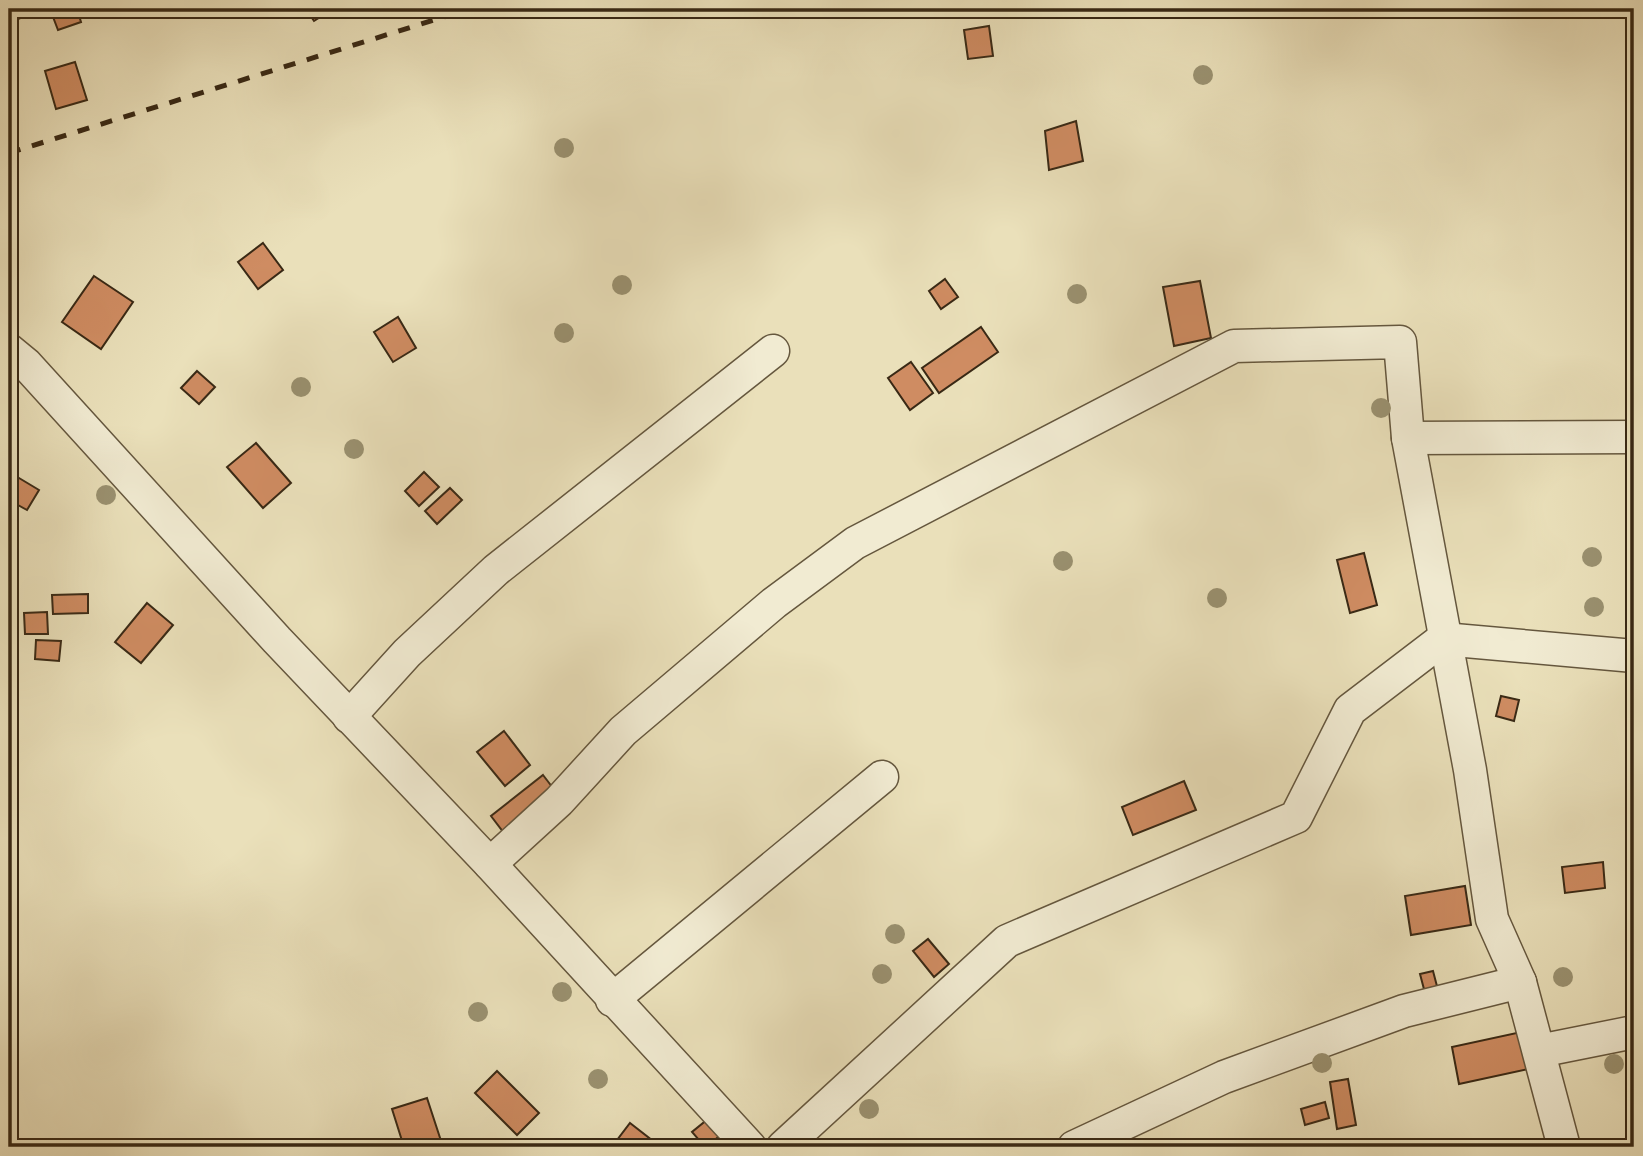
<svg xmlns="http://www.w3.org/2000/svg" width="1643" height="1156" font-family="'IM FELL Double Pica',serif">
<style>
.building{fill:#cf8c62;stroke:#392915;stroke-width:2}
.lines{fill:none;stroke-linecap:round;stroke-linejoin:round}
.minor-casing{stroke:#65573e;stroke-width:35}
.minor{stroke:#f1ebd2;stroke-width:32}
.rail{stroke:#392915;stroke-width:5;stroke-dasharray:12 12;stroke-linecap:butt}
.tree{fill:#9a9170}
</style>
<rect width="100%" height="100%" fill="#eae0ba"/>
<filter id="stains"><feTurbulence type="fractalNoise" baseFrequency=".00286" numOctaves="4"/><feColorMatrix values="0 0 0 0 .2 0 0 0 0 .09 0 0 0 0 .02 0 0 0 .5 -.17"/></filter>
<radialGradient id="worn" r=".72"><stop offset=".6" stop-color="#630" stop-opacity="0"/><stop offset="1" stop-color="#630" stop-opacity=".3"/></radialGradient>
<g class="building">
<polygon points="9,9 20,9 23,17 9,23"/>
<polygon points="50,9 77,9 81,22 58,30"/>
<polygon points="306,9 333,9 314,21"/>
<polygon points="989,26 993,56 968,59 964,30"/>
<polygon points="75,62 87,100 56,109 45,71"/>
<polygon points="1076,121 1083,161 1049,170 1045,131"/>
<polygon points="263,243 283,270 258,289 238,262"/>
<polygon points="94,276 133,302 101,349 62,322"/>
<polygon points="945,279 958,297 941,309 929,291"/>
<polygon points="1200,281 1211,338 1174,346 1163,287"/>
<polygon points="398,317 416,348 393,362 374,332"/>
<polygon points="981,327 998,352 939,393 922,368"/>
<polygon points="911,362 933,393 910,410 888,378"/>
<polygon points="197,371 215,387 199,404 181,388"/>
<polygon points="256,443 291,483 263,508 227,467"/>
<polygon points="424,472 439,487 419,506 405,491"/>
<polygon points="14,475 39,490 27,510 9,500 9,484"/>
<polygon points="450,488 462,500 437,524 425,511"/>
<polygon points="1364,553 1377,605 1350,613 1337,560"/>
<polygon points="88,594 88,613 53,614 52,595"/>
<polygon points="147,603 173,625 141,663 115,642"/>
<polygon points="47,612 48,634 25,634 24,613"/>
<polygon points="36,640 61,641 59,661 35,659"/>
<polygon points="1501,696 1519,700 1514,721 1496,716"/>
<polygon points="504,731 530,765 505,786 477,752"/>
<polygon points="543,775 556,792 504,833 491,816"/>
<polygon points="1184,781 1196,810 1133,835 1122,807"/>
<polygon points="1603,862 1605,888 1565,893 1562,867"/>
<polygon points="1465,886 1471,925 1411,935 1405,896"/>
<polygon points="928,939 949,964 934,977 913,951"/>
<polygon points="1433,971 1438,990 1425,993 1420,974"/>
<polygon points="1526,1031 1533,1068 1459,1084 1452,1047"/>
<polygon points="497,1071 539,1113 517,1135 475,1093"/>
<polygon points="1348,1079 1356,1125 1337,1129 1330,1082"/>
<polygon points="427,1098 443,1147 404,1147 392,1109"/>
<polygon points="1325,1102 1329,1118 1305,1125 1301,1109"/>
<polygon points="708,1119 721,1135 705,1147 692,1132"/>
<polygon points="630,1123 653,1141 648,1147 618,1147 614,1144"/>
</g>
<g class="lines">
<g class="minor-casing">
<g id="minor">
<polyline points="9,350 26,364 277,640 490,864 750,1147"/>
<polyline points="1408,438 1634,437"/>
<polyline points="349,717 407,653 496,570 773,351"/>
<polyline points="490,864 559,801 623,731 774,603 855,543 1234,346 1400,342 1408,438 1470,770 1492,919 1520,982 1564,1147"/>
<polyline points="612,1000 882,777"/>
<polyline points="1539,1051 1634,1032"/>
<polyline points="783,1147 1007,941 1296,817 1350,710 1443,639 1634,656"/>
<polyline points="1074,1147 1224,1077 1404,1011 1520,982"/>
</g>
</g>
<use href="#minor" class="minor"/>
<polyline class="rail" points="9,153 469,9"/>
</g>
<g class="tree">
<circle cx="1203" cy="75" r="10"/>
<circle cx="564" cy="148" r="10"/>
<circle cx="622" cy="285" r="10"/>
<circle cx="1077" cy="294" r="10"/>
<circle cx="564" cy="333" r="10"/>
<circle cx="301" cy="387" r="10"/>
<circle cx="1381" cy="408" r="10"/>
<circle cx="354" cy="449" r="10"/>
<circle cx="106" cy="495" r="10"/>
<circle cx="1592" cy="557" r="10"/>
<circle cx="1063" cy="561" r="10"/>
<circle cx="1217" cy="598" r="10"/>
<circle cx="1594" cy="607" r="10"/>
<circle cx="895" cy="934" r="10"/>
<circle cx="882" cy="974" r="10"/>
<circle cx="1563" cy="977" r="10"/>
<circle cx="562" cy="992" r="10"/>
<circle cx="478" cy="1012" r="10"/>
<circle cx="1322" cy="1063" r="10"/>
<circle cx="1614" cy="1064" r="10"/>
<circle cx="598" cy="1079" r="10"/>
<circle cx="869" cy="1109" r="10"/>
</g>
<rect width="1643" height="1156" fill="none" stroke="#eae0ba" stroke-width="35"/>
<rect x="10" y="10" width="1622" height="1135" fill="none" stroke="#392915" stroke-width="3.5"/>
<rect x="18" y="18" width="1608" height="1121" fill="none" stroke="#392915" stroke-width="2"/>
<rect width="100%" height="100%" filter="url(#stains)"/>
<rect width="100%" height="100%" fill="url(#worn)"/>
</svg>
